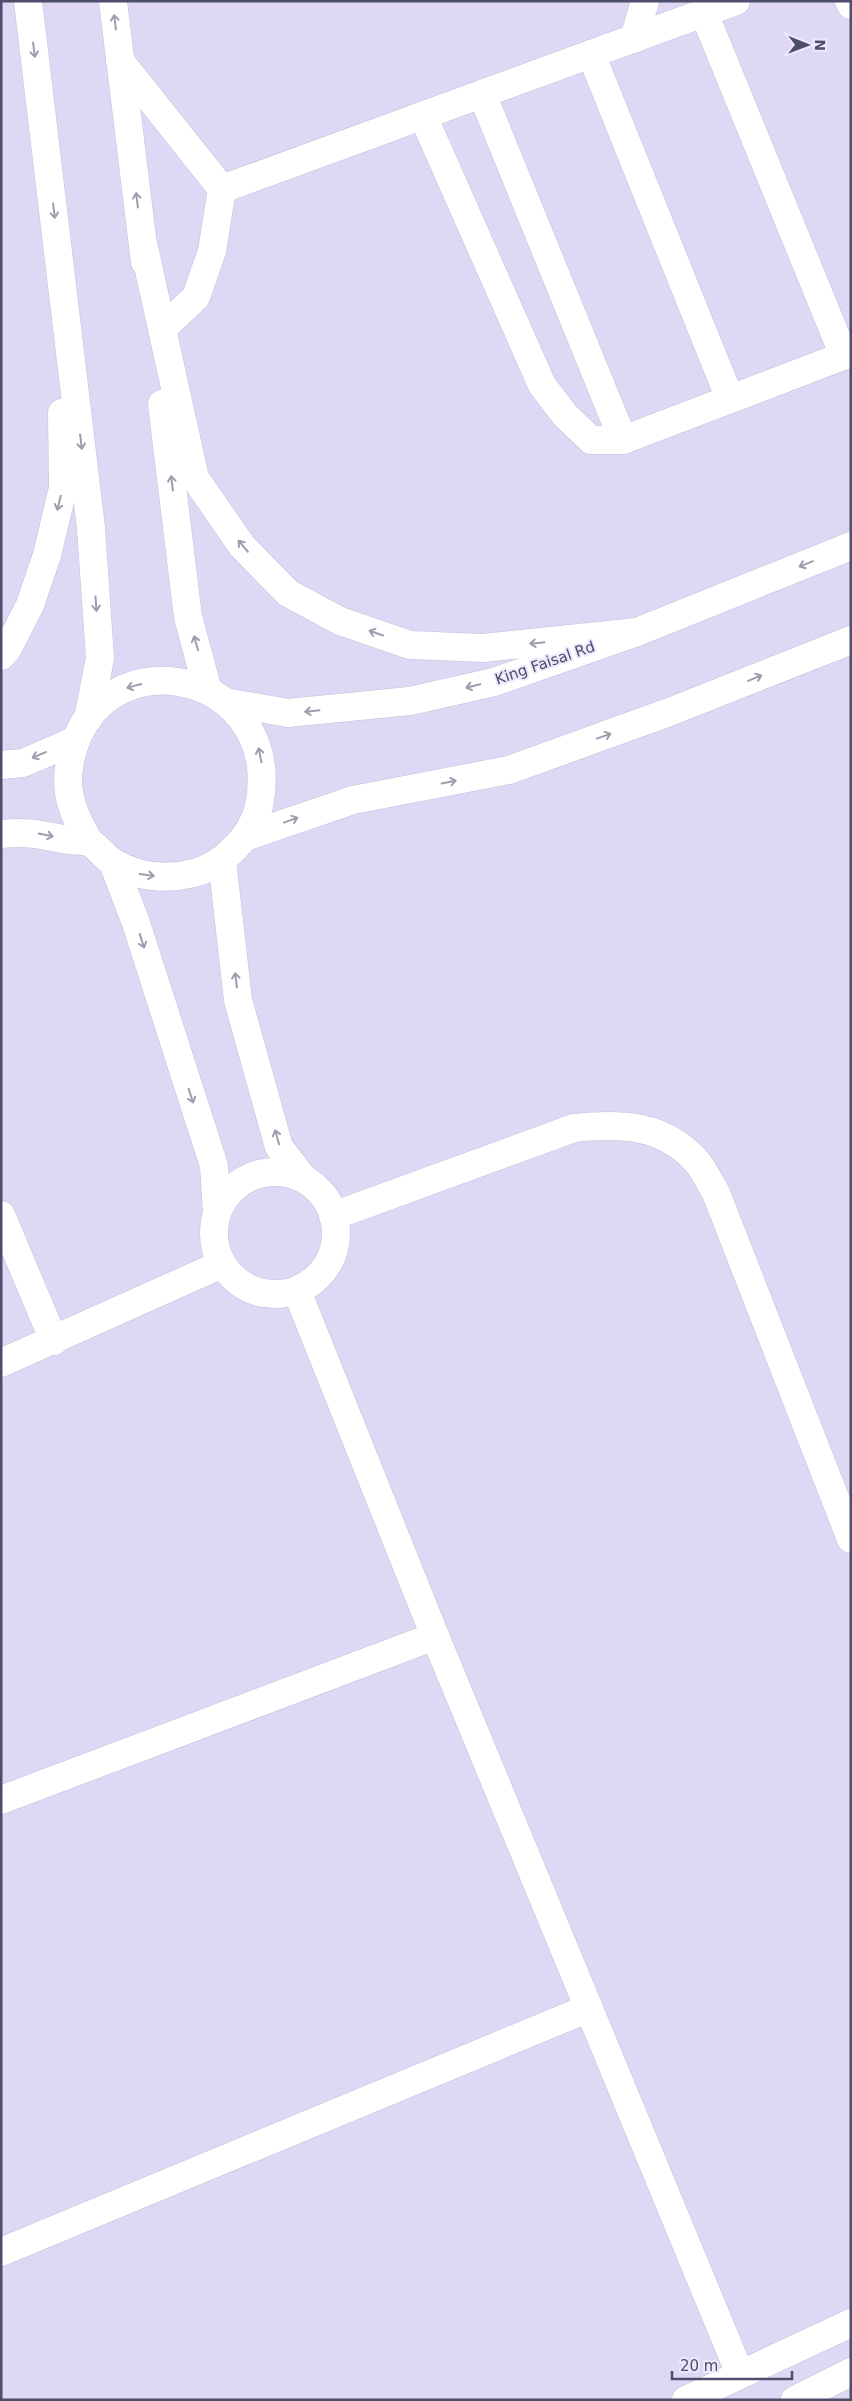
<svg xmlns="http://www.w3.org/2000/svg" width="852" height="2401" font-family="'DejaVu Sans',sans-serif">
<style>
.residential{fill:#ded8f4}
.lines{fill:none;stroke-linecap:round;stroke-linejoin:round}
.minor-casing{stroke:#c3c0db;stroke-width:29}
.minor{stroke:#fff;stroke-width:28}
.oneway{stroke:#9d9dae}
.labels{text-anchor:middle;stroke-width:4;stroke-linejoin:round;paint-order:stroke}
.street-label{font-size:15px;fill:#4d4d6c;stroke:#ede8fc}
</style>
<rect width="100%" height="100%" fill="#e8e3f8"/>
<rect class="residential" x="1" y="1" width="850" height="2399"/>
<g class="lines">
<g class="minor-casing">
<g id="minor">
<polyline points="28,1 91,528 100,658 88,719"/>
<polyline points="113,1 145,262"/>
<polyline points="849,1 851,5"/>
<polyline points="704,13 844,356"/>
<polyline points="634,39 645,1"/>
<polyline points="591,54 730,399"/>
<polyline points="120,61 222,189 736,1"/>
<polyline points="482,94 623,440"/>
<polyline points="423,116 542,385 565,415 591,440 623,440 851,353"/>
<polyline points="143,243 195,478 242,546 288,593 340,621 410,645 483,648 637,632"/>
<polyline points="162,329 196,297 212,251 222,189"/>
<polyline points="162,404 188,617 208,691"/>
<polyline points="1,656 7,650 30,605 47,555 63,488 62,413"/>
<polyline points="225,702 288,713 410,701 494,682 637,632 851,546"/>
<polyline points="1,765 23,763 76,740"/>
<path d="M1 834C30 831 41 835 68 840 75 841 85 840 91 843 99 848 105 858 114 863 138 877 166 880 194 873 223 866 253 835 259 806 285 676 114 634 75 743 61 783 69 808 90 843"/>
<polyline points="245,837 353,800 509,770 672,711 851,640"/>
<polyline points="222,860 238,1000 279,1147 303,1178"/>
<polyline points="113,863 136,923 214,1166 217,1212"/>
<circle cx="275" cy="1233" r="61"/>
<polyline points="1,1215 54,1341"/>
<path d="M333 1216 574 1128C620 1123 665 1124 698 1163 705 1172 710 1183 716 1193L851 1539"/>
<polyline points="297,1291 435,1636 740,2374"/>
<polyline points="1,1363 222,1264"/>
<polyline points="1,1800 435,1636"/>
<polyline points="1,2252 589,2008"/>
<polyline points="686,2400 851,2323"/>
<polyline points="795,2400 851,2372"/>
</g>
</g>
<use href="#minor" class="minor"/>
</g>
<defs><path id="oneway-shaft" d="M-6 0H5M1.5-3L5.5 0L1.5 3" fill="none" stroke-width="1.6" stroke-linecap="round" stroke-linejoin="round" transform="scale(1.25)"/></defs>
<g class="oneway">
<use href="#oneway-shaft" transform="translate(115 22) rotate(-97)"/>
<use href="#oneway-shaft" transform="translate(34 50) rotate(83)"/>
<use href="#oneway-shaft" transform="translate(137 200) rotate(-97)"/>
<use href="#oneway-shaft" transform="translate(54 211) rotate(83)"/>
<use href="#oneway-shaft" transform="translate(81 442) rotate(83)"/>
<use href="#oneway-shaft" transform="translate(172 483) rotate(-97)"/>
<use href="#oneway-shaft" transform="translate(59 503) rotate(104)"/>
<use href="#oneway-shaft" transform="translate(243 546) rotate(-130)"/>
<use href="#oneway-shaft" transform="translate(806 564) rotate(158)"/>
<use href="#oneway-shaft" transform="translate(96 604) rotate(86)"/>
<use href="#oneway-shaft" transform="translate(376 633) rotate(-161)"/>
<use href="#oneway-shaft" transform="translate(196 643) rotate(-106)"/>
<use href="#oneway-shaft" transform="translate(537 643) rotate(174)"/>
<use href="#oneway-shaft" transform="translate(755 678) rotate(-22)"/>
<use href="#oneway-shaft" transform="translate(134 686) rotate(165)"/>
<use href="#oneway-shaft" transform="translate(473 686) rotate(167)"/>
<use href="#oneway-shaft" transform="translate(312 711) rotate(174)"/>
<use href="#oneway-shaft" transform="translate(604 736) rotate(-20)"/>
<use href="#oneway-shaft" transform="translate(39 755) rotate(157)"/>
<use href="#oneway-shaft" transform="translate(260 755) rotate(-101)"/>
<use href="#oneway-shaft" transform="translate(449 782) rotate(-11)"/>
<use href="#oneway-shaft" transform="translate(291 820) rotate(-20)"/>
<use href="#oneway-shaft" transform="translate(46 835) rotate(12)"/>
<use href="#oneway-shaft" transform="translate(147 875) rotate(8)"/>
<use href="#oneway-shaft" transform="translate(142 941) rotate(72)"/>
<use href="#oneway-shaft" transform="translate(236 980) rotate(-97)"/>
<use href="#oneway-shaft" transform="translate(191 1096) rotate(72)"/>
<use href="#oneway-shaft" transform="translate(277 1137) rotate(-106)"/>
</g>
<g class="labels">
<g class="street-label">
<text transform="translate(545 663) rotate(-19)" y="5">King Faisal Rd</text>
</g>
</g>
<rect width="852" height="2401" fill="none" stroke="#4d4d6c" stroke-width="5"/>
<g transform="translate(807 45) rotate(91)" stroke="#ede8fc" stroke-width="4" paint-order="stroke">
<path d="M0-4L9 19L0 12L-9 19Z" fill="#4d4d6c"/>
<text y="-8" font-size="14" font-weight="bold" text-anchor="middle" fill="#4d4d6c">N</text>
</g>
<path d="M672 2371v8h120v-8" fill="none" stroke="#4d4d6c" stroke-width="2.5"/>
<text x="680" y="2371" font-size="15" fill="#4d4d6c" stroke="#ede8fc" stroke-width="4" paint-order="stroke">20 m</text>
</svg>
